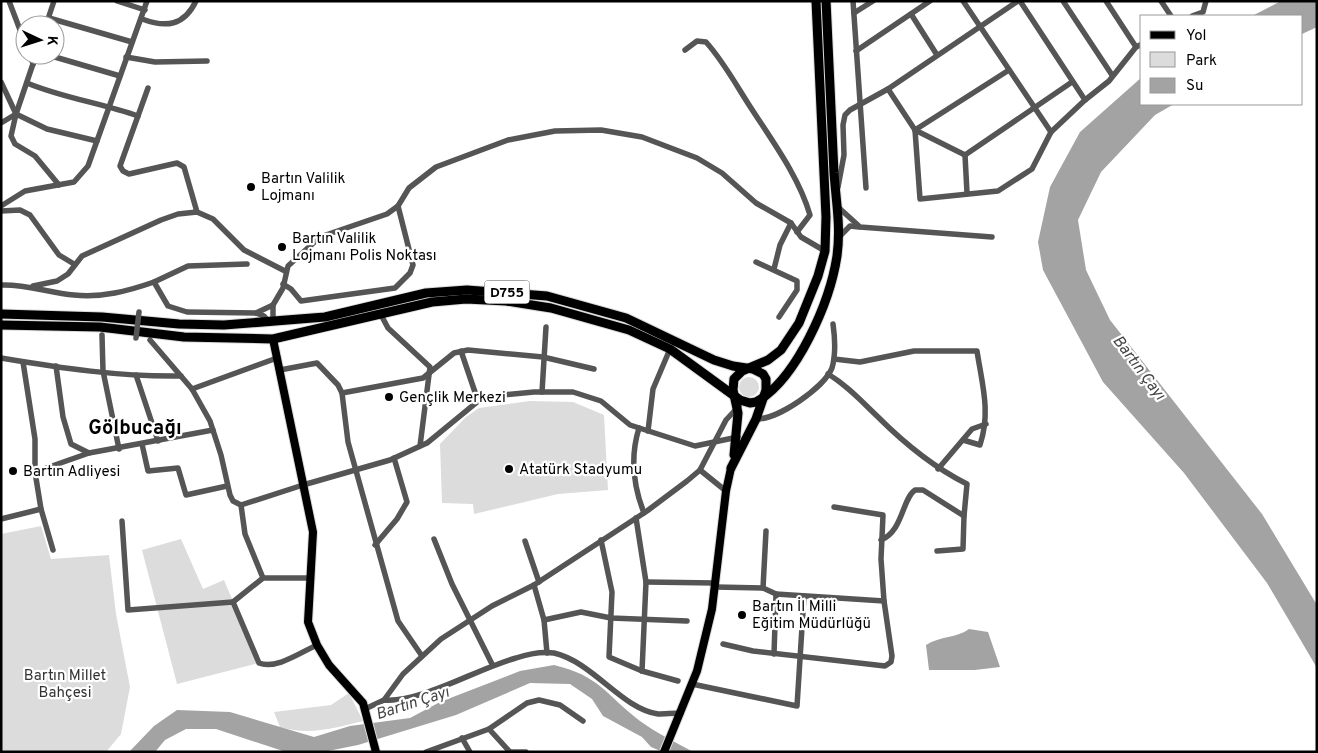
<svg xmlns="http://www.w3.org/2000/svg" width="1318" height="753" font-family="Overpass,sans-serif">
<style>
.green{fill:#dcdcdc}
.water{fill:#a3a3a3}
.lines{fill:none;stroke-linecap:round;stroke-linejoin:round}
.major-casing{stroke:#dbdbdb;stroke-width:10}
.highway-casing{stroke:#dbdbdb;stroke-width:11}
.minor{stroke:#555;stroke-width:5.5}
.major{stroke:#000;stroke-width:8}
.highway{stroke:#000;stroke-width:9}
.minor-bridge{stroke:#555;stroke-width:5.5}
.poi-dot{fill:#000;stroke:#fff;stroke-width:2}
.labels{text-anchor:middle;stroke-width:4.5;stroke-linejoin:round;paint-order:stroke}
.shield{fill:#fff;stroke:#4c4c4c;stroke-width:1}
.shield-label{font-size:14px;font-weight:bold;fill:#000}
.poi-label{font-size:15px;fill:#000;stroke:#fff;text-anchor:start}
.park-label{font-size:15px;fill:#333;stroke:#fff}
.water-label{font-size:16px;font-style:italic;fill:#444;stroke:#fff}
.district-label{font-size:20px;font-weight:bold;fill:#000;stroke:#fff}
</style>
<rect width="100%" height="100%" fill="#fff"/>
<g class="green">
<circle cx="749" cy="387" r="10"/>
<polygon points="530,401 573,402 604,415 608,490 558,494 474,514 473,504 442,503 440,444 466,417 479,408"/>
<polygon points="41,526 51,559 109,555 116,614 130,687 121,734 106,752 1,752 1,534"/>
<polygon points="181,539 203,589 224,580 259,663 177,684 142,550"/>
<path d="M349 693 363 721C335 728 309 736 280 727L274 712 331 705Z"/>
</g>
<g class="water">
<polygon points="1281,1 1317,1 1317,27 1302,34 1302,16 1252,16"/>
<polygon points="1142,77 1142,104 1174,104 1155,115 1101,172 1078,220 1086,270 1110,320 1262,514 1317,605 1317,668 1267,583 1184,473 1103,382 1043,270 1038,242 1050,187 1080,132"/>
<path d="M969 629 988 632 1000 667 975 670H929L926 645C940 636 957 638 969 629Z"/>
<path d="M554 665C600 676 605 694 640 721 656 733 676 742 693 752H663L651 747 642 737 603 716 592 699 570 684 530 683 456 715 358 745 323 752 283 751 216 729H186L165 740 155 752H129L154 726 177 710 230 712 314 737 350 726 410 718 440 702 520 671Z"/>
</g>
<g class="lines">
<g class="major-casing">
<g id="major">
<polyline points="273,339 313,532 308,622 317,645 329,665 363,703 376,752"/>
<polyline points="664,752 697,671 712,609 726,491 731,468"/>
</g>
</g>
<g class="highway-casing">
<g id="highway">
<polyline points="1,314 102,317 179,324 224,325 325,317 426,293 467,290 547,296 626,318 714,360 733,366 753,369 763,374 766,379 766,390 756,419 731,468"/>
<path d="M1 325 100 327 184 337 273 339 432 302 466 299 506 301 551 308 629 330 670 349 740 400 750 403 756 402C797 379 830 302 837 256 841 227 836 201 834 173 831 115 829 58 826 1"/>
<polyline points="734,455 738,413 733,390 734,379 742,371 768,360 781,350 799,323 818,276 825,251 826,217 816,1"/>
</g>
</g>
<g class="minor">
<polyline points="9,1 25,43"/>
<polyline points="117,1 145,10"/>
<polyline points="853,1 866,188"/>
<polyline points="963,1 1051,132"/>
<polyline points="1020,1 1085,100"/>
<polyline points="1063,1 1112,75"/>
<polyline points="1106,1 1136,47"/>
<polyline points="1161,1 1171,16"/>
<polyline points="854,13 873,1"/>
<polyline points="911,14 937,55"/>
<polyline points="1192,16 1203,12 1206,1"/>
<polyline points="49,18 132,42"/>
<path d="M142 19C166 28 184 26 196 1"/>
<polyline points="46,25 54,1"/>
<path d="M685 50 697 41 706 42C724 62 736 85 751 108 773 142 799 177 810 215L797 232"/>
<polyline points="856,51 930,1"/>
<polyline points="30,55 33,64"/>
<polyline points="36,55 16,114 11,136 15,144 35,156 59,185"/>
<polyline points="48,55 120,76"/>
<polyline points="126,57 155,62 207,61"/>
<polyline points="1,82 16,114 47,129 97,141"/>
<path d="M27 83C63 98 101 103 138 116"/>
<polyline points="148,88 120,166 123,171 129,174 177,163 184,167 197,212"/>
<polyline points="888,89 915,130 920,199 998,191 1032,169 1051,132 1085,100 1109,81 1136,47 1142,44"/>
<polyline points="1,123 16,114"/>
<polyline points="915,130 1009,70"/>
<polyline points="915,130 965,155"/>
<polyline points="965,155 1072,82"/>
<polyline points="965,155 967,193"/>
<polyline points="838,187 844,155 843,125 845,115 850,110 888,89 1018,1"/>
<polyline points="1,206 25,191 74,182 88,166 147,1"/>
<polyline points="838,207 860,227 992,237"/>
<polyline points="1,211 20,210 30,215 59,255 74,264"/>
<polyline points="838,238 850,226 859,227"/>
<polyline points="756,262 797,281 797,290 779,317"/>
<polyline points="774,269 780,245 791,223"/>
<polyline points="154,282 188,266 247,264"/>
<polyline points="283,284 291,289 301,301 395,288 410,273 413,265 398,206"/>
<path d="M1 285C26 284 50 293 74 295 102 298 128 291 154 282L168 306 187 312 256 313 264 316 270 323 273 318V305"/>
<polyline points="33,286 57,281 68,274 82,256 161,220 178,214 197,212 213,219 244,250 285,271"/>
<polyline points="256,313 273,305 283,288 288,266 320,237 387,214 398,206 409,188 436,167 508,140 555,131 601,130 642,137 697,158 722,173 756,203 791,223 801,237 825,251"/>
<polyline points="380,313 388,328 430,367 420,446"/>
<polyline points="102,335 103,371 119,449"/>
<polyline points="150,340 192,389 210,421 221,455 230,495 233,501 241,505 303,485 390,460 427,443 483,397 534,392 573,392 601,401 630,425 695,446 738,437"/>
<polyline points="461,351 478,401"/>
<path d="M1 358C60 368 121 377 181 376"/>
<path d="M834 359 860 362 914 351H977C982 384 991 412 980 445L963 440"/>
<polyline points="23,362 35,439 35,472 41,509 53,550"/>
<polyline points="56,366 63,417 71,444 89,453 213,430"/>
<polyline points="280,370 317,363 338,385 342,393 348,442 398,621 422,656"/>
<path d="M828 374C848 386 862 402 878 417 905 444 933 467 967 484L964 516 923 490H915C902 499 903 531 881 540"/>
<polyline points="136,375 158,441"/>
<polyline points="192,389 277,358"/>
<polyline points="542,392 546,327"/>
<polyline points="342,393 423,378 454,353 468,350 543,357 594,369"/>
<path d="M756 419C777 420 824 388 832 368 836 354 835 338 833 324"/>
<path d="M639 428C630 457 633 485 644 513"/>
<polyline points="648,431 653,389 670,349"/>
<polyline points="142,444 148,471 178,468 186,495 227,486"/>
<polyline points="938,469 972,429 986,424"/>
<polyline points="700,470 726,491"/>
<polyline points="35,472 89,453"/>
<polyline points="241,505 245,534 263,578"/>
<polyline points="636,518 646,582 642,671"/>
<polyline points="1,519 41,509"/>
<path d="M122 521 128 610 233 602 259 663C276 670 301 652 317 645"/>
<polyline points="434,539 452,584 492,664"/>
<polyline points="601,540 612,592 609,657 642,671 678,681"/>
<polyline points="525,541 539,582"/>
<polyline points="375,545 397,519 407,502 394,458"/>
<polyline points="937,551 963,549 964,516"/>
<polyline points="646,582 715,583"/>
<polyline points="534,585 544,620 547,653"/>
<polyline points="715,587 763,588 776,594 774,654"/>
<polyline points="763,588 766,531"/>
<polyline points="776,594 884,601 881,559 883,515 834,507"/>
<polyline points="233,602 263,578 309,578"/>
<polyline points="544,620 581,612 611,618 687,621"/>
<polyline points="723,644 753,651 885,666 891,662 892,656 884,601"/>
<polyline points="692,684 797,706 804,596"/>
<path d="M384 700C421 703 478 668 516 658 528 654 541 651 554 653 593 662 622 709 658 714 665 714 673 713 681 713"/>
<polyline points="365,709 384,700 403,674 441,639 492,606 534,585 647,511 687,481 700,470 726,420 739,406"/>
<polyline points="489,729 510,752"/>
<polyline points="462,738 470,752"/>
<polyline points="426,752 489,729 527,703 539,700 560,705 583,721"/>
<polyline points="511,752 526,752"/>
</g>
<use href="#major" class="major"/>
<use href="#highway" class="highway"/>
<polyline class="minor-bridge" points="136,338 139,312"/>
</g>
<g class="poi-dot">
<circle cx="251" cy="187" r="5"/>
<circle cx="282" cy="247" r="5"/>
<circle cx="389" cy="397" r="5"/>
<circle cx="509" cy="469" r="5"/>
<circle cx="13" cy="471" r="5"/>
<circle cx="742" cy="615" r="5"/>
</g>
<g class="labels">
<rect class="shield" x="484.5" y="280.5" width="45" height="23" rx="4"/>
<g class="shield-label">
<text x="507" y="297">D755</text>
</g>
<g class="poi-label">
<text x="261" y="183">Bartın Valilik<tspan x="261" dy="17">Lojmanı</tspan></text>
<text x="292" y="243">Bartın Valilik<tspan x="292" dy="17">Lojmanı Polis Noktası</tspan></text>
<text x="399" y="402">Gençlik Merkezi</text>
<text x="519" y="474">Atatürk Stadyumu</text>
<text x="23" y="476">Bartın Adliyesi</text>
<text x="752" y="611">Bartın İl Milli<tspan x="752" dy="17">Eğitim Müdürlüğü</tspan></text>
</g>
<g class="park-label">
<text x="65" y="680">Bartın Millet<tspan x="65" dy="17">Bahçesi</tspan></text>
</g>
<g class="water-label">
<text transform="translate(1140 367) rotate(53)" y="6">Bartın Çayı</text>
<text transform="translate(412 702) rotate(-18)" y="6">Bartın Çayı</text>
</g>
<g class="district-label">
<text x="135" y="434">Gölbucağı</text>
</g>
</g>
<rect width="1318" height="753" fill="none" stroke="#000000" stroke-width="5"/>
<rect x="1140" y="15" width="162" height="90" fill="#ffffff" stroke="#999999"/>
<rect x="1150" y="31" width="25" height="8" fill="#000000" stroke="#999999"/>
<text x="1186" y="40" font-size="15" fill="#000000">Yol</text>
<rect x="1150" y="52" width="25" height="15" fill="#dcdcdc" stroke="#999999"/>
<text x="1186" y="65" font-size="15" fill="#000000">Park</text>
<rect x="1150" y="78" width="25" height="15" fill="#a3a3a3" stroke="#999999"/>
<text x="1186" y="90" font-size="15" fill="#000000">Su</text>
<g transform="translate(40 40) rotate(94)"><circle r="24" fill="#ffffff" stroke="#999999"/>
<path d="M0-4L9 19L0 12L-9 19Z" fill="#000000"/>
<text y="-8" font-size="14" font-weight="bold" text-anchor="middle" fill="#000000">K</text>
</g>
</svg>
